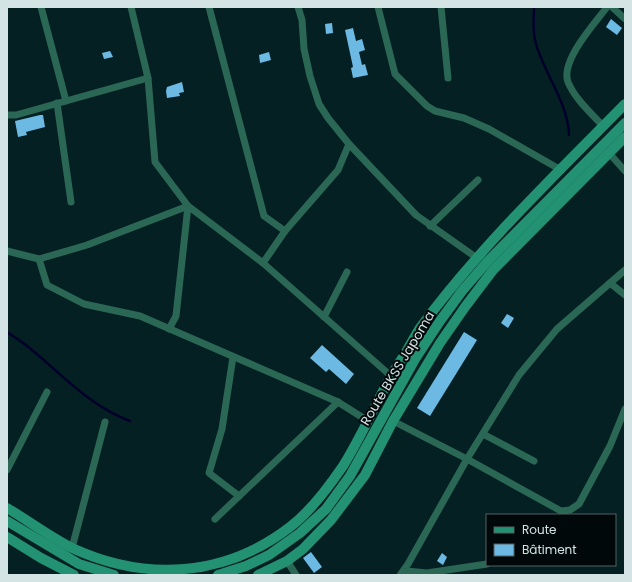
<svg xmlns="http://www.w3.org/2000/svg" width="632" height="582" font-family="Poppins,sans-serif">
<style>
.lines{fill:none;stroke-linecap:round;stroke-linejoin:round}
.stream{stroke:#01002b;stroke-width:2.5}
.building{fill:#6cbae4}
.minor{stroke:#2a6754;stroke-width:7}
.secondary{stroke:#239273;stroke-width:10}
.labels{text-anchor:middle;stroke-width:4;stroke-linejoin:round;paint-order:stroke}
.street-label{font-size:13px;fill:#d4e3e4;stroke:#010809}
</style>
<rect width="100%" height="100%" fill="#052022"/>
<g class="lines">
<g class="stream">
<path d="M534 7C534 19 532 32 536 44 545 75 568 103 569 135"/>
<path d="M7 332C14 337 21 341 27 346 61 373 89 406 130 421"/>
</g>
</g>
<g class="building">
<polygon points="611,19 622,28 617,35 606,27"/>
<polygon points="332,23 333,33 326,34 325,24"/>
<polygon points="353,28 356,41 362,39 365,50 359,52 362,65 365,64 368,75 353,78 351,68 353,67 345,30"/>
<polygon points="110,51 113,57 104,59 102,53"/>
<polygon points="269,52 271,60 260,63 259,55"/>
<polygon points="182,82 184,92 179,93 180,96 167,98 166,91 167,87"/>
<polygon points="40,115 43,115 45,127 26,132 27,135 18,137 15,121"/>
<polygon points="507,314 514,318 508,328 501,323"/>
<polygon points="464,332 477,340 430,416 417,408"/>
<polygon points="322,345 354,374 346,384 329,369 326,372 310,358"/>
<polygon points="311,552 322,567 314,573 303,558"/>
<polygon points="442,553 447,557 443,565 437,561"/>
</g>
<g class="lines">
<g class="minor">
<polyline points="41,7 66,101"/>
<polyline points="131,7 148,78 155,162 188,206 263,263 391,376"/>
<polyline points="209,7 264,216 285,231"/>
<polyline points="298,7 302,20 304,49 310,76 319,104 328,118 349,144 416,215 477,258"/>
<polyline points="378,7 395,74 427,106 435,111 464,118 489,129 561,170"/>
<polyline points="441,7 448,78"/>
<polyline points="612,7 625,19"/>
<polyline points="57,103 71,202"/>
<polyline points="7,115 16,115 148,78"/>
<path d="M603 126C591 113 575 99 568 82 560 61 595 23 607 7"/>
<polyline points="609,153 625,171"/>
<polyline points="430,226 478,180"/>
<polyline points="7,251 39,259 87,245 188,206 176,316 169,329"/>
<polyline points="39,259 47,285 84,304 140,316 338,402 368,421"/>
<polyline points="263,263 285,231 338,170 349,144"/>
<polyline points="610,283 625,295"/>
<polyline points="324,317 347,272"/>
<polyline points="233,357 222,429 209,473 239,496"/>
<polyline points="393,421 467,459 561,511 570,510 579,504 610,446 625,409"/>
<polyline points="483,434 534,461"/>
<polyline points="7,470 47,392"/>
<polyline points="215,519 338,402"/>
<polyline points="72,548 105,422"/>
<polyline points="287,561 296,575"/>
<polyline points="407,571 427,573 487,564"/>
<polyline points="400,575 408,564 467,459 519,375 557,329 625,270"/>
</g>
<g class="secondary">
<path d="M7 508C29 521 50 537 72 548 146 582 225 577 290 527 311 511 328 488 343 466 358 442 370 416 383 391 389 378 397 366 405 354 410 345 415 336 420 328 479 248 555 175 625 104"/>
<polyline points="7,521 79,564 114,575"/>
<polyline points="7,537 41,558 74,575"/>
<polyline points="218,575 246,566 269,555 300,533 326,509 350,476 415,359 440,321 462,291 487,262 625,123"/>
<polyline points="258,575 287,561 303,549 331,520 365,475 393,421 440,343 465,307 493,270 625,137"/>
</g>
</g>
<g class="labels">
<g class="street-label">
<text transform="translate(397 368) rotate(-59)" y="5">Route BKSS Japoma</text>
</g>
</g>
<rect width="632" height="582" fill="none" stroke="#d4e3e4" stroke-width="16"/>
<rect x="486" y="514" width="130" height="52" fill="#010809" stroke="#556061"/>
<rect x="494" y="527" width="20" height="6" fill="#239273" stroke="#556061"/>
<text x="522" y="534" font-size="12" fill="#d4e3e4">Route</text>
<rect x="494" y="544" width="20" height="12" fill="#6cbae4" stroke="#556061"/>
<text x="522" y="554" font-size="12" fill="#d4e3e4">Bâtiment</text>
</svg>
